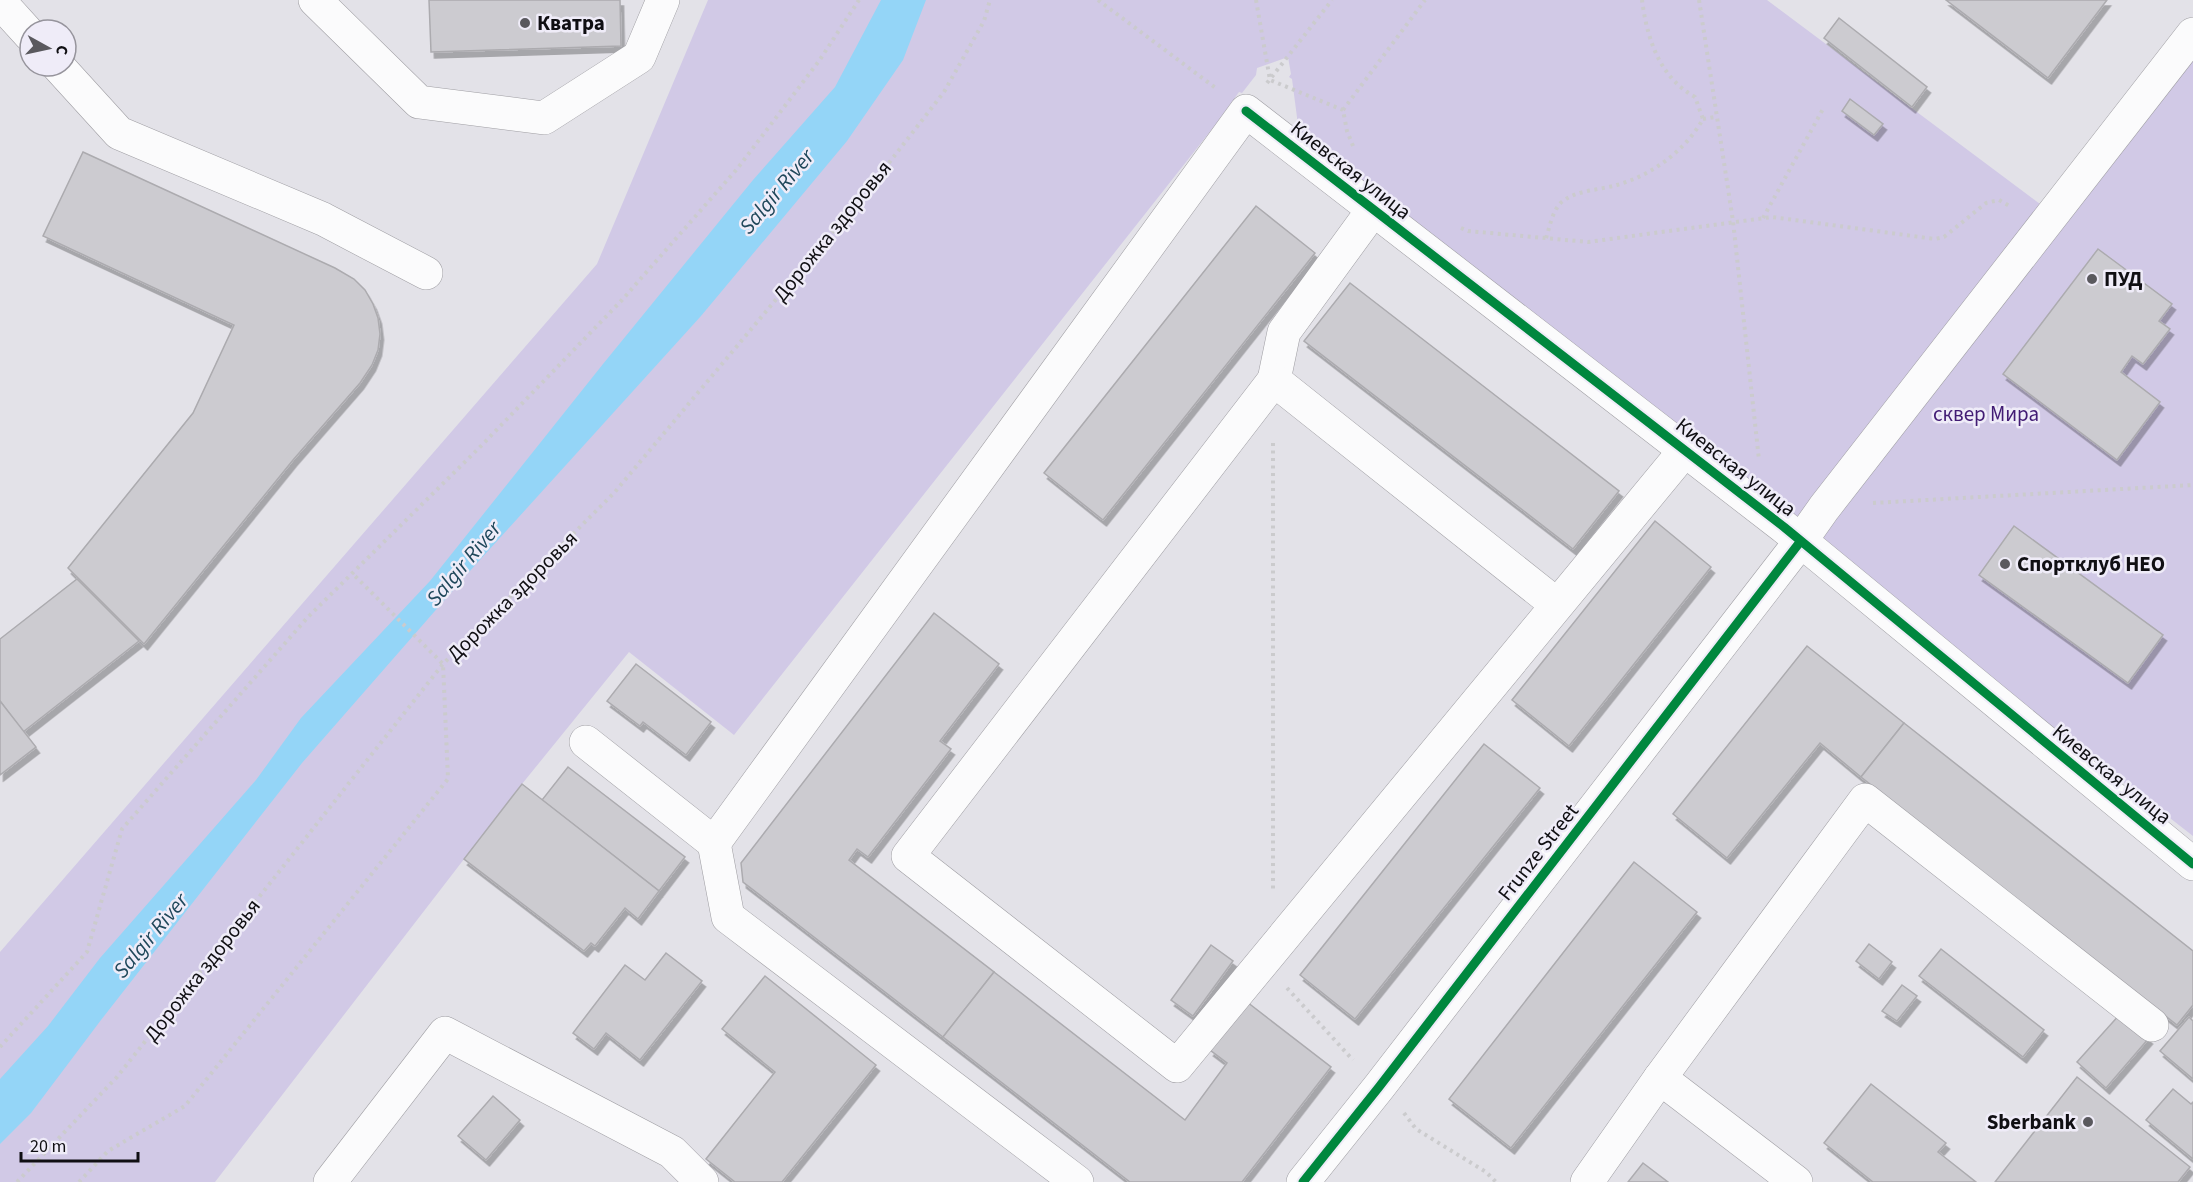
<svg xmlns="http://www.w3.org/2000/svg" width="2193" height="1182" font-family="'Source Sans 3',sans-serif">
<style>
.green{fill:#d1c9e6}
.water{fill:#94d5f7}
.building{fill:#cccbd0;stroke:#acabaf;stroke-width:1.5;filter:url(#shadow)}
.lines{fill:none;stroke-linecap:round;stroke-linejoin:round}
.minor-casing{stroke:#9f9ea3;stroke-width:34}
.path{stroke:#cbcbcd;stroke-width:4;stroke-dasharray:3 4.5;stroke-linecap:butt}
.minor{stroke:#fbfbfc;stroke-width:33}
.cycleway-casing{stroke:#efecf8;stroke-width:13}
.cycleway{stroke:#00873e;stroke-width:9}
.poi-dot{fill:#5a595e;stroke:#efecf8;stroke-width:2}
.labels{text-anchor:middle;stroke-width:5;stroke-linejoin:round;paint-order:stroke}
.poi-label{font-size:21px;font-weight:bold;fill:#100f13;stroke:#efecf8;text-anchor:start}
.street-label{font-size:21px;fill:#100f13;stroke:#efecf8}
.park-label{font-size:21px;fill:#421c74;stroke:#efecf8}
.water-label{font-size:22px;font-style:italic;fill:#20485b;stroke:#efecf8}
</style>
<defs>
<filter id="shadow"><feDropShadow dx="3.5" dy="6" stdDeviation="0" flood-color="#0004"/></filter>
</defs>
<rect width="100%" height="100%" fill="#e3e2e8"/>
<polygon class="green" points="708,0 1767,0 2064,222 2193,51 2193,836 1304,144 1298,125 1292,79 1289,77 1291,74 1288,57 1257,68 1256,75 1242,93 1239,92 1216,124 734,735 629,652 522,784 215,1182 0,1182 0,952 597,264"/>
<polygon class="water" points="881,0 926,0 903,60 847,141 701,316 469,572 302,763 101,1020 31,1113 0,1144 0,1079 48,1026 100,958 256,780 301,718 430,581 603,364 753,180 835,87"/>
<g class="building">
<polygon points="429,0 620,0 621,46 431,52"/>
<polygon points="1946,0 2107,0 2048,78"/>
<polygon points="1839,18 1927,87 1912,107 1824,38"/>
<polygon points="1850,99 1883,124 1874,135 1842,111"/>
<polygon points="83,152 335,268 354,279 365,290 373,304 378,318 380,334 378,350 372,365 360,383 293,460 144,644 68,568 193,413 234,325 43,236"/>
<polygon points="1256,206 1315,253 1103,520 1044,473"/>
<polygon points="2098,249 2172,304 2159,321 2170,329 2143,364 2132,356 2121,372 2160,402 2117,460 2003,374"/>
<polygon points="1350,283 1619,491 1573,549 1304,341"/>
<polygon points="1655,521 1711,567 1569,746 1512,700"/>
<polygon points="2014,526 2163,635 2128,683 1979,575"/>
<polygon points="77,579 139,641 23,732 0,701 0,639"/>
<polygon points="934,613 999,664 940,741 951,749 868,857 857,849 849,860 994,972 943,1037 743,882 741,863"/>
<polygon points="1807,646 1904,723 1861,777 1820,743 1727,858 1673,814"/>
<polygon points="636,664 711,722 686,755 643,722 640,726 607,701"/>
<polygon points="0,701 36,747 0,775"/>
<polygon points="1904,723 2193,951 2193,1005 2177,1025 1861,777"/>
<polygon points="1484,744 1540,788 1355,1019 1300,975"/>
<polygon points="568,767 685,857 659,891 542,800"/>
<polygon points="522,784 659,891 638,919 625,908 595,946 591,943 584,951 464,859"/>
<polygon points="1634,862 1697,912 1511,1148 1449,1099"/>
<polygon points="1869,944 1892,962 1879,979 1856,961"/>
<polygon points="1211,945 1233,961 1193,1016 1171,1000"/>
<polygon points="1941,949 2044,1030 2023,1057 1919,976"/>
<polygon points="666,953 702,981 640,1060 606,1033 594,1049 573,1033 625,965 645,980"/>
<polygon points="994,972 1185,1120 1227,1063 1210,1050 1247,1002 1331,1067 1242,1182 1130,1182 943,1037"/>
<polygon points="765,976 876,1065 782,1182 735,1182 706,1159 775,1072 722,1029"/>
<polygon points="1902,985 1917,996 1897,1021 1882,1011"/>
<polygon points="2121,1013 2149,1038 2106,1088 2077,1062"/>
<polygon points="2189,1017 2193,1021 2193,1079 2160,1051"/>
<polygon points="2077,1077 2190,1167 2178,1182 1995,1182"/>
<polygon points="1871,1084 1946,1143 1938,1152 1976,1182 1873,1182 1824,1143"/>
<polygon points="2173,1089 2191,1104 2193,1102 2193,1159 2146,1120"/>
<polygon points="493,1096 520,1120 486,1160 458,1136"/>
<polygon points="1643,1163 1668,1182 1628,1182"/>
</g>
<g class="lines">
<g class="minor-casing">
<g id="minor">
<polyline points="315,0 419,102 544,118 639,57 663,0"/>
<polyline points="0,2 30,35"/>
<polyline points="58,66 119,133 323,219 426,273"/>
<polyline points="1274,380 1284,332 1373,210"/>
<polyline points="1556,604 1274,380 908,856 1177,1066 1686,449"/>
<polyline points="586,742 714,843 728,917 1077,1182"/>
<polyline points="714,843 1246,111 1784,527 2193,864"/>
<polyline points="1660,1078 1796,1182"/>
<polyline points="330,1182 445,1033 672,1152 702,1182"/>
<polyline points="1303,1182 1379,1087 1800,542 1824,508 2193,34"/>
<polyline points="1587,1182 1660,1078 1865,800 2152,1025"/>
</g>
</g>
<g class="path">
<polyline points="1098,0 1217,89"/>
<polyline points="1256,0 1270,80 1343,110"/>
<polyline points="1699,0 1733,221 1759,460"/>
<polyline points="1267,83 1332,0"/>
<polyline points="1703,119 1715,117"/>
<polyline points="1353,146 1347,131 1343,110 1425,0"/>
<polyline points="1763,218 1823,109"/>
<polyline points="1461,228 1468,231 1588,242 1772,217 1935,239 1944,237 1986,203 1999,200 2011,207"/>
<path d="M1546 238C1550 226 1553 208 1563 201 1577 190 1600 190 1617 185 1652 175 1685 151 1703 119L1695 97C1659 77 1647 38 1642 0"/>
<polyline points="1273,443 1273,889"/>
<polyline points="1873,503 2193,485"/>
<polyline points="1287,988 1353,1060"/>
<polyline points="0,1047 87,952 122,829 308,617 481,446 622,300 737,169 819,61 859,0"/>
<polyline points="1404,1113 1416,1129 1486,1172 1496,1182"/>
<polyline points="17,1182 117,1077 443,664 614,493 871,186 944,92 984,21 990,0"/>
<polyline points="79,1182 108,1151 185,1106 448,779 443,664 353,574"/>
</g>
<use href="#minor" class="minor"/>
<g class="cycleway-casing">
<g id="cycleway">
<polyline points="1246,111 1784,527 2193,864"/>
<polyline points="1303,1182 1379,1087 1800,542"/>
</g>
</g>
<use href="#cycleway" class="cycleway"/>
</g>
<g class="poi-dot">
<circle cx="525" cy="23" r="6"/>
<circle cx="2092" cy="279" r="6"/>
<circle cx="2005" cy="564" r="6"/>
<circle cx="2088" cy="1122" r="6"/>
</g>
<g class="labels">
<g class="poi-label">
<text x="537" y="30">Кватра</text>
<text x="2104" y="286">ПУД</text>
<text x="2017" y="571">Спортклуб НЕО</text>
<text x="2076" y="1129" text-anchor="end">Sberbank</text>
</g>
<g class="street-label">
<text transform="translate(1351 170) rotate(38)" y="7">Киевская улица</text>
<text transform="translate(832 231) rotate(-51)" y="7">Дорожка здоровья</text>
<text transform="translate(1736 467) rotate(38)" y="7">Киевская улица</text>
<text transform="translate(512 596) rotate(-45)" y="7">Дорожка здоровья</text>
<text transform="translate(2112 774) rotate(39)" y="7">Киевская улица</text>
<text transform="translate(1538 852) rotate(-52)" y="7">Frunze Street</text>
<text transform="translate(202 970) rotate(-52)" y="7">Дорожка здоровья</text>
</g>
<g class="park-label">
<text x="1986" y="421">сквер Мира</text>
</g>
<g class="water-label">
<text transform="translate(776 191) rotate(-50)" y="8">Salgir River</text>
<text transform="translate(463 563) rotate(-50)" y="8">Salgir River</text>
<text transform="translate(150 935) rotate(-50)" y="8">Salgir River</text>
</g>
</g>
<g transform="translate(48 48) rotate(98)"><circle r="28" fill="#efecf8" stroke="#96949c" stroke-width="1.5"/>
<path d="M0-4.5L10 22L0 15L-10 22Z" fill="#5a595e"/>
<text y="-9" font-size="16" font-weight="bold" text-anchor="middle" fill="#100f13">С</text>
</g>
<path d="M21 1152v9h117v-9" fill="none" stroke="#100f13" stroke-width="3"/>
<text x="30" y="1152" font-size="18" fill="#100f13" stroke="#efecf8" stroke-width="4.5" paint-order="stroke">20 m</text>
</svg>
